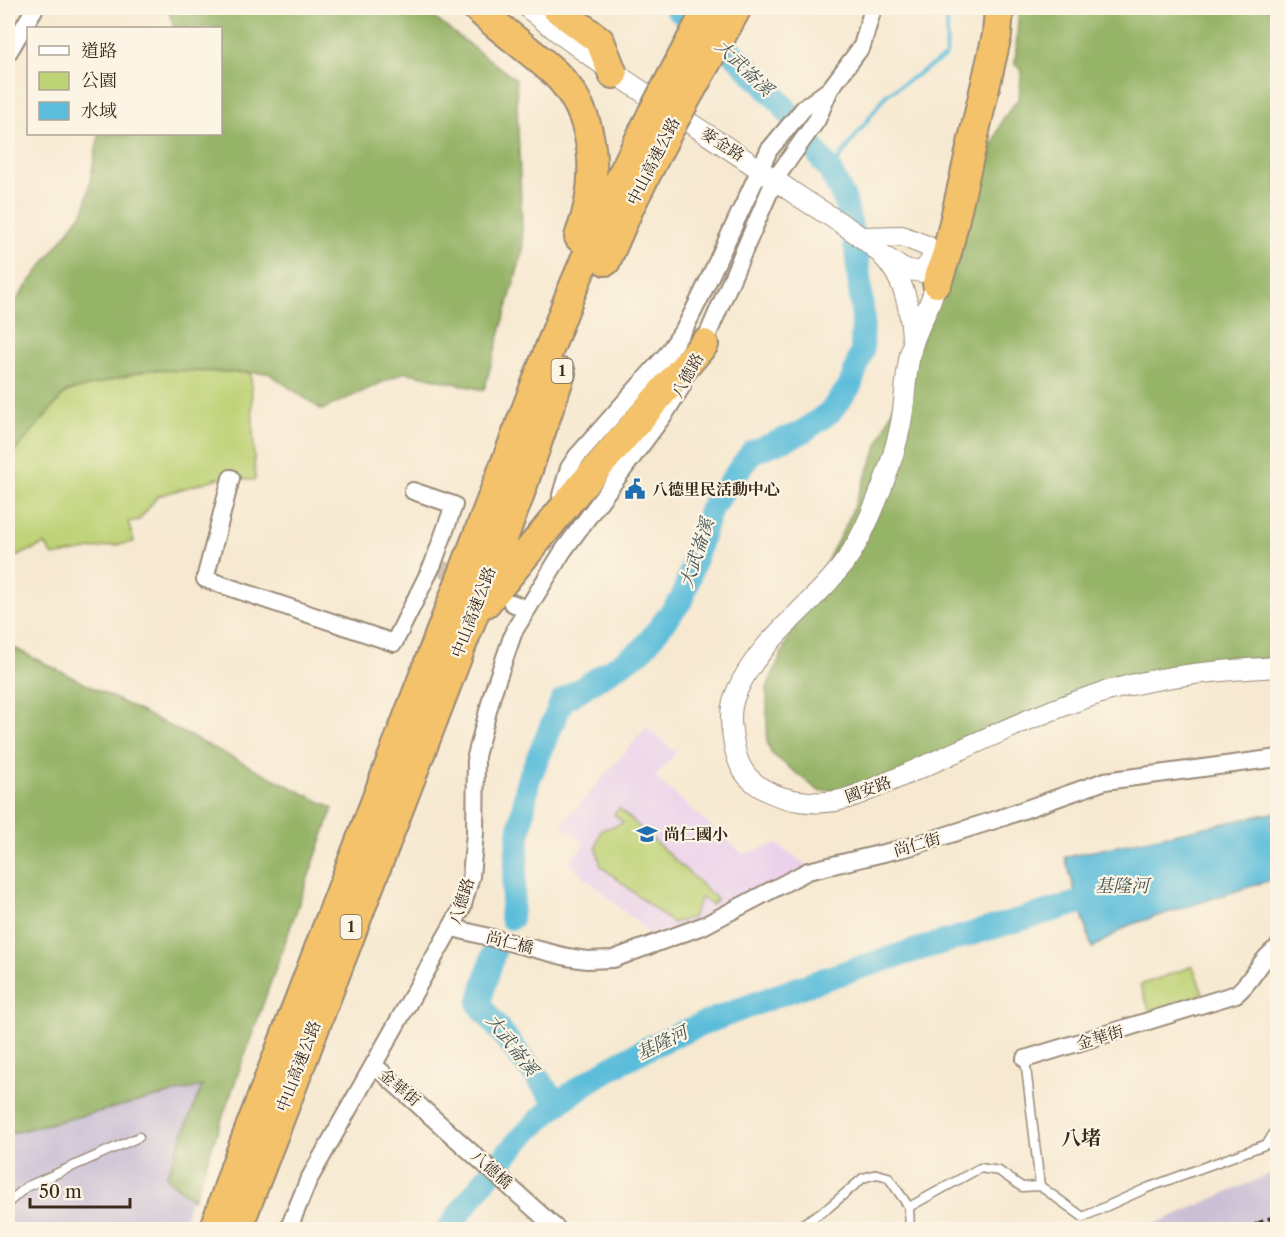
<svg xmlns="http://www.w3.org/2000/svg" width="1285" height="1237" font-family="'Libre Caslon Text','Noto Serif TC',serif">
<style>
.built{fill:#ebd1eb}
.industrial{fill:#cbbfd5}
.green{fill:#bed276;stroke:#7c7e4a;stroke-width:1.5}
.forest{fill:#96b467;stroke:#686f42;stroke-width:1.5}
.water{fill:#5cbdda;stroke:#4c747c;stroke-width:1.5}
.lines{fill:none;stroke-linecap:round;stroke-linejoin:round}
.stream{stroke:#5cbdda;stroke-width:4}
.river{stroke:#5cbdda;stroke-width:24}
.minor-tunnel{stroke:#d1c3ad;stroke-width:16;stroke-dasharray:16 8;stroke-linecap:butt}
.service-casing{stroke:#998a78;stroke-width:11}
.minor-casing{stroke:#998a78;stroke-width:20}
.tertiary-casing{stroke:#998a78;stroke-width:22}
.motorway-casing{stroke:#998a78;stroke-width:32}
.service{stroke:#fff;stroke-width:8}
.minor{stroke:#fff;stroke-width:16}
.tertiary{stroke:#fff;stroke-width:20}
.motorway{stroke:#f3c26a;stroke-width:28}
.rail{stroke:#3b2a1e;stroke-width:4;stroke-dasharray:9 4.5;stroke-linecap:butt}
.motorway-bridge-casing{stroke:#998a78;stroke-width:32;stroke-linecap:butt}
.motorway-bridge{stroke:#f3c26a;stroke-width:28}
.labels{text-anchor:middle;stroke-width:4.5;stroke-linejoin:round;paint-order:stroke}
.shield{fill:#fcf5e5;stroke:#75675a;stroke-width:1.5}
.shield-label{font-size:15px;font-weight:bold;fill:#3b2a1e}
.street-label{font-size:16px;fill:#3b2a1e;stroke:#fcf5e5}
.poi-label{font-size:16px;font-weight:bold;fill:#3b2a1e;stroke:#fcf5e5;text-anchor:start}
.water-label{font-size:18px;font-style:italic;fill:#455656;stroke:#fcf5e5}
.quarter-label{font-size:20px;font-weight:bold;fill:#3b2a1e;stroke:#fcf5e5}
</style>
<rect width="100%" height="100%" fill="#fcf5e5"/>
<filter id="ink" filterUnits="userSpaceOnUse"><feTurbulence type="fractalNoise" baseFrequency=".0167" numOctaves="2"/><feDisplacementMap in="SourceGraphic" scale="12" xChannelSelector="R" yChannelSelector="G"/><feConvolveMatrix kernelMatrix="1 2 1 2 8 2 1 2 1" color-interpolation-filters="sRGB"/></filter>
<filter id="wash" filterUnits="userSpaceOnUse"><feTurbulence type="fractalNoise" baseFrequency=".008" numOctaves="4" result="noise"/><feDisplacementMap in="SourceGraphic" scale="24" xChannelSelector="R" yChannelSelector="G"/><feGaussianBlur stdDeviation="1.35" result="paint"/><feColorMatrix in="noise" values="0 0 0 0 0 0 0 0 0 0 0 0 0 0 0 0 0 1.4 0 .05"/><feComposite in="paint" operator="in"/></filter>
<g filter="url(#wash)">
<rect width="100%" height="100%" fill="#f7e9d1"/>
<polygon class="built" points="647,727 676,753 655,777 743,854 776,844 808,866 701,922 650,934 569,863 585,844 562,824"/>
<g class="industrial">
<polygon points="223,1054 183,1229 8,1229 8,1063"/>
<polygon points="1277,1171 1277,1229 1143,1229 1157,1223"/>
</g>
<g class="green">
<polygon points="149,370 251,373 255,480 219,478 158,496 139,520 128,522 134,542 53,556 45,544 13,558 8,555 8,459 66,392"/>
<polygon points="619,808 717,899 711,905 701,897 692,918 672,923 601,866 596,846 601,830 623,823 614,814"/>
<polygon points="1193,966 1203,994 1151,1014 1140,985"/>
</g>
<g class="forest">
<polygon points="168,8 421,8 516,80 523,250 484,390 405,372 322,410 268,373 149,370 66,392 8,459 8,311 85,209 99,134 220,134 220,28 174,28"/>
<polygon points="1019,8 1277,8 1277,657 1128,676 873,788 819,791 771,753 767,741 767,688 796,620 848,521 951,261 1002,120 1019,98 1022,70 1015,65"/>
<polygon points="8,645 333,808 193,1200 166,1177 202,1086 8,1134"/>
</g>
<polygon class="water" points="1277,812 1277,878 1129,925 1092,948 1065,857"/>
<g class="lines">
<polyline class="stream" points="830,171 886,95 946,56 948,8"/>
<g class="river">
<polyline points="511,918 518,840 528,781 562,701 641,651 682,599 711,508 752,452 801,433 830,412 850,386 862,351 863,318 856,249 844,198 830,171 782,104 734,54 676,8"/>
<polyline points="495,948 479,1004 558,1104"/>
<path d="M448 1230C477 1188 519 1135 559 1103 613 1060 680 1032 744 1008 863 962 987 930 1108 894"/>
</g>
</g>
</g>
<g filter="url(#ink)">
<g class="lines">
<polyline class="minor-tunnel" points="439,567 468,581"/>
<g class="service-casing">
<g id="service">
<polyline points="1025,1059 1040,1186"/>
<polyline points="8,1203 26,1187 139,1137"/>
<polyline points="8,1225 9,1230"/>
<polyline points="793,1230 828,1208 863,1178 877,1174 888,1177 909,1207"/>
<polyline points="910,1230 909,1207 980,1168 999,1171 1022,1187 1040,1186 1083,1217 1147,1188 1267,1144 1278,1126"/>
</g>
</g>
<g class="minor-casing">
<g id="minor">
<polyline points="8,53 35,8"/>
<polyline points="701,350 775,179 817,120 830,89 862,46 873,8"/>
<polyline points="231,478 205,579 394,643 433,564 454,505 413,491"/>
<polyline points="561,495 569,468 577,456 667,354 686,326 702,294 769,150 804,108 830,89"/>
<polyline points="512,603 526,609"/>
<polyline points="453,928 567,957 587,960 613,959 705,925 808,871 909,847 998,819 1105,781 1278,758"/>
<path d="M1025 1059 1236 994C1253 981 1259 960 1278 947"/>
<polyline points="375,1066 558,1230"/>
<polyline points="288,1230 308,1181 462,908 471,876 475,833 476,756 493,692 514,631 563,551 666,412 682,386"/>
</g>
</g>
<g class="tertiary-casing">
<g id="tertiary">
<path d="M528 8C610 76 702 128 788 189 819 211 854 228 881 254 904 277 910 306 912 337"/>
<path d="M861 237 902 236 927 246C953 273 922 314 913 343 905 368 906 397 901 423 894 460 871 521 851 553 819 602 761 636 737 691 731 703 730 718 732 731 734 747 737 767 750 779 775 803 823 808 854 796 940 763 1022 716 1111 690 1165 675 1222 670 1278 667"/>
<polyline points="887,258 903,269 922,272 933,258 932,251"/>
</g>
</g>
<g class="motorway-casing">
<g id="motorway">
<path d="M477 8C502 31 530 50 555 73 599 116 600 183 579 237"/>
<polyline points="556,8 600,41 613,74"/>
<polyline points="606,261 631,204 672,124"/>
<polyline points="937,283 947,253 997,35 999,8"/>
<polyline points="486,603 579,489 704,344"/>
<polyline points="214,1230 235,1167 570,295 617,185 652,114"/>
<polyline points="237,1230 518,499 561,373"/>
</g>
</g>
<use href="#service" class="service"/>
<use href="#minor" class="minor"/>
<use href="#tertiary" class="tertiary"/>
<use href="#motorway" class="motorway"/>
<polyline class="rail" points="1243,1230 1278,1215"/>
<g class="motorway-bridge-casing">
<g id="motorway-bridge">
<polyline points="652,114 708,8"/>
<polyline points="672,124 737,8"/>
</g>
</g>
<use href="#motorway-bridge" class="motorway-bridge"/>
</g>
</g>
<defs>
<g id="civic-bare" transform="scale(1.62)"><path d="M-.6-6.5H3V-4.5H.6V-3L4-1V1h2V6H-6V1h2V-1L-.6-3ZM-1.2 2.5V6h2.4V2.5Z" fill="#1f6fb2" stroke="#fcf5e5" stroke-width="2.5" paint-order="stroke"/></g>
<g id="school-bare" transform="scale(1.62)"><path d="M0-5L7-2L0 1L-7-2ZM-4 1L0 2.5L4 1V4Q0 6-4 4Z" fill="#1f6fb2" stroke="#fcf5e5" stroke-width="2.5" paint-order="stroke"/></g>
</defs>
<g fill-rule="evenodd">
<use href="#civic-bare" x="635" y="489"/>
<use href="#school-bare" x="647" y="834"/>
</g>
<g class="labels">
<g class="shield">
<rect x="551.5" y="359" width="21" height="24" rx="4.5"/>
<rect x="340.5" y="915" width="21" height="24" rx="4.5"/>
</g>
<g class="shield-label">
<text x="562" y="376">1</text>
<text x="351" y="932">1</text>
</g>
<g class="street-label">
<text transform="translate(723 144) rotate(32)" y="6">麥金路</text>
<text transform="translate(653 161) rotate(-63)" y="6">中山高速公路</text>
<text transform="translate(687 375) rotate(-61)" y="6">八德路</text>
<text transform="translate(473 612) rotate(-69)" y="6">中山高速公路</text>
<text transform="translate(868 789) rotate(-20)" y="6">國安路</text>
<text transform="translate(917 844) rotate(-16)" y="6">尚仁街</text>
<text transform="translate(461 901) rotate(-72)" y="6">八德路</text>
<text transform="translate(510 942) rotate(14)" y="6">尚仁橋</text>
<text transform="translate(1100 1037) rotate(-16)" y="6">金華街</text>
<text transform="translate(298 1066) rotate(-69)" y="6">中山高速公路</text>
<text transform="translate(400 1087) rotate(40)" y="6">金華街</text>
<text transform="translate(492 1169) rotate(42)" y="6">八德橋</text>
</g>
<g class="poi-label">
<text x="652" y="495">八德里民活動中心</text>
<text x="664" y="840">尚仁國小</text>
</g>
<g class="water-label">
<text transform="translate(744 68) rotate(44)" y="6">大武崙溪</text>
<text transform="translate(697 553) rotate(-72)" y="6">大武崙溪</text>
<text x="1122" y="892">基隆河</text>
<text transform="translate(662 1043) rotate(-26)" y="6">基隆河</text>
<text transform="translate(512 1045) rotate(52)" y="6">大武崙溪</text>
</g>
<g class="quarter-label">
<text x="1081" y="1145">八堵</text>
</g>
</g>
<rect width="1285" height="1237" fill="none" stroke="#fcf5e5" stroke-width="30"/>
<rect x="27" y="27" width="195" height="108" fill="#fcf5e5" stroke="#afa495" stroke-width="1.5"/>
<rect x="39" y="46" width="30" height="9" fill="#ffffff" stroke="#afa495" stroke-width="1.5"/>
<text x="81" y="57" font-size="18" fill="#3b2a1e">道路</text>
<rect x="39" y="72" width="30" height="18" fill="#bed276" stroke="#afa495" stroke-width="1.5"/>
<text x="81" y="87" font-size="18" fill="#3b2a1e">公園</text>
<rect x="39" y="102" width="30" height="18" fill="#5cbdda" stroke="#afa495" stroke-width="1.5"/>
<text x="81" y="117" font-size="18" fill="#3b2a1e">水域</text>
<path d="M30 1198v9h100v-9" fill="none" stroke="#3b2a1e" stroke-width="3"/>
<text x="39" y="1198" font-size="18" fill="#3b2a1e" stroke="#fcf5e5" stroke-width="4.5" paint-order="stroke">50 m</text>
</svg>
